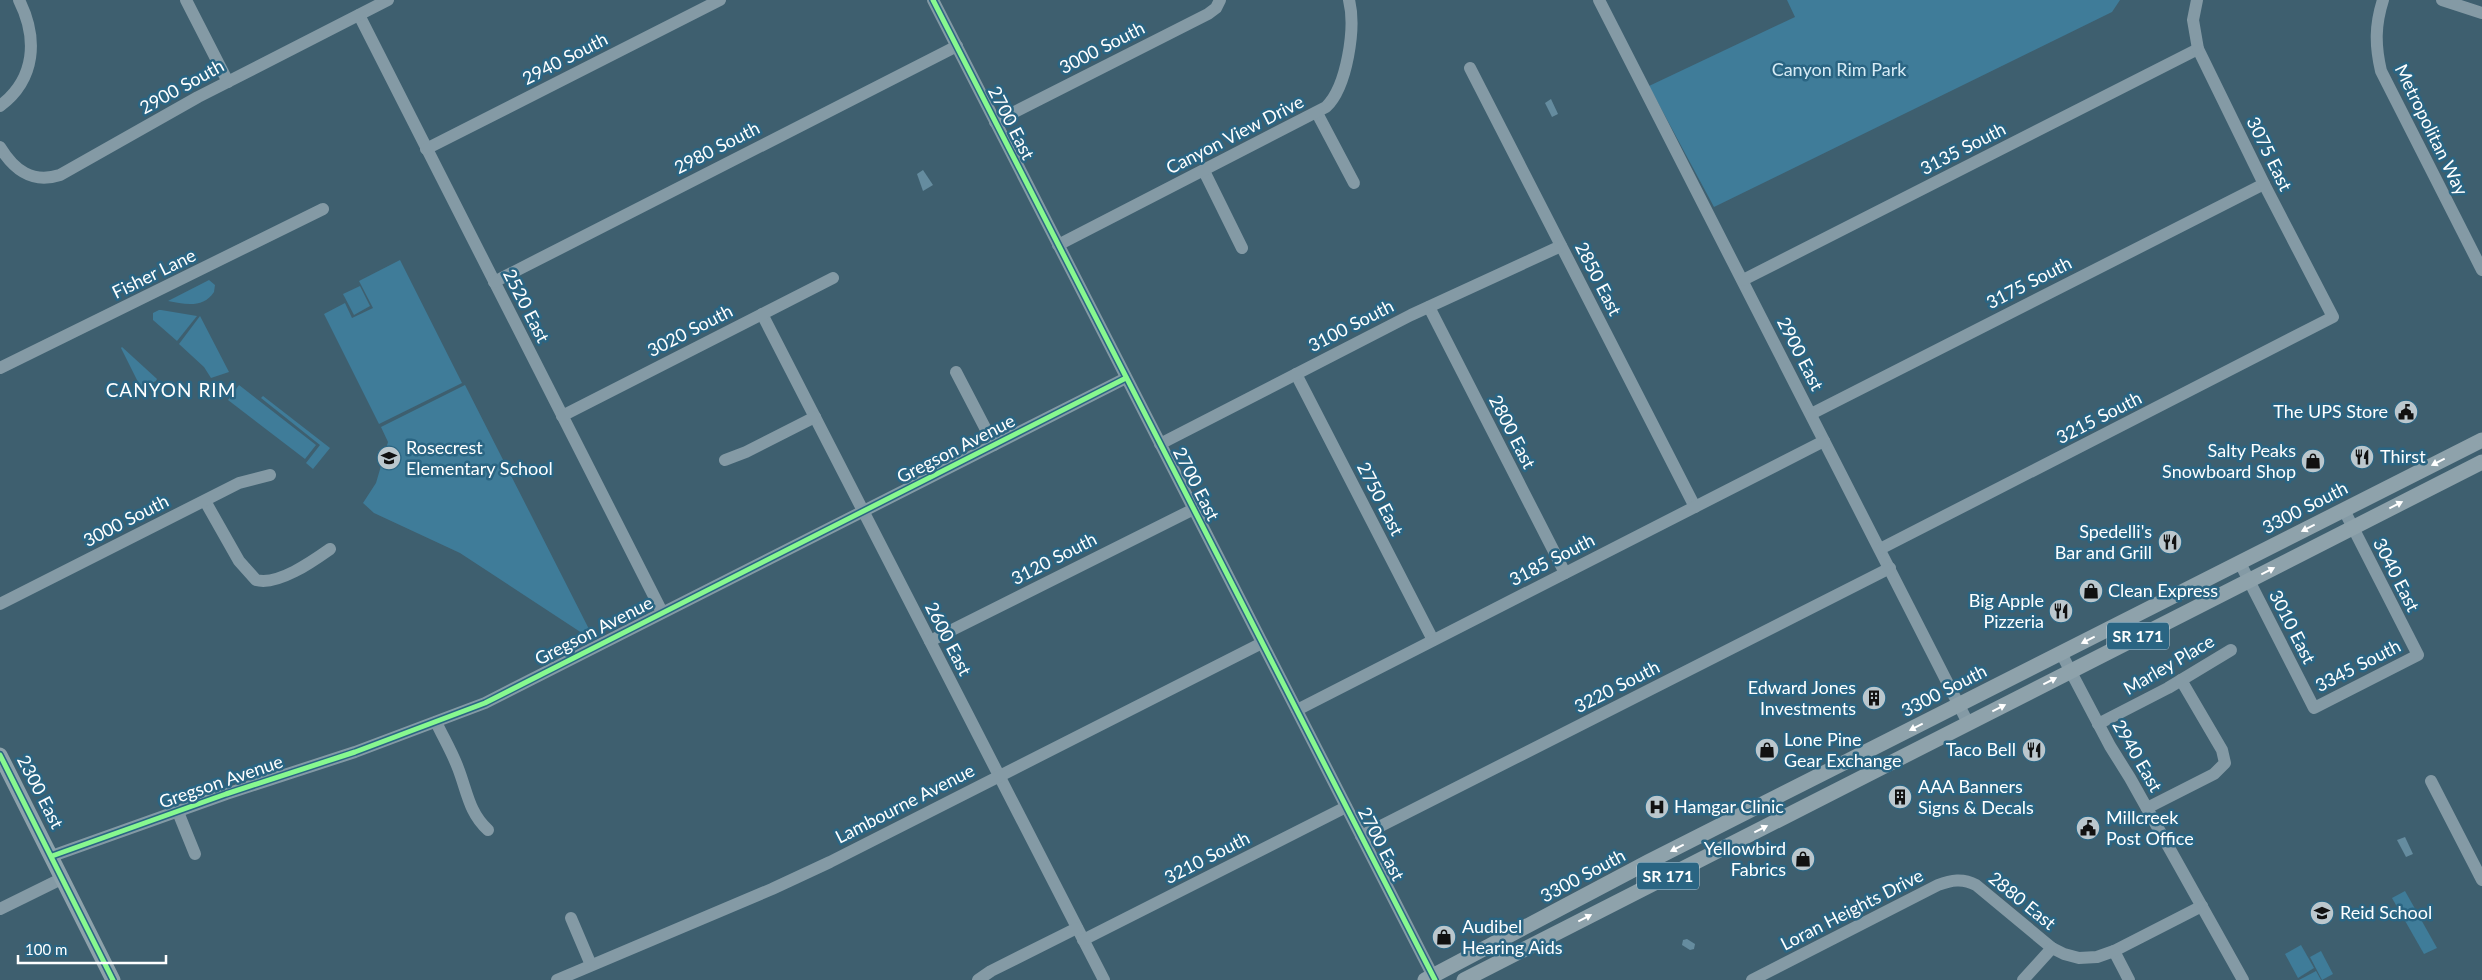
<svg xmlns="http://www.w3.org/2000/svg" width="2482" height="980" font-family="Lato,sans-serif">
<style>
.green{fill:#3f7c99}
.water{fill:#658c9f}
.lines{fill:none;stroke-linecap:round;stroke-linejoin:round}
.minor{stroke:#849aa5;stroke-width:12}
.major{stroke:#8ea2ab;stroke-width:15}
.cycleway-casing{stroke:#2a6583;stroke-width:8}
.cycleway{stroke:#87f88f;stroke-width:5}
.oneway{fill:#fff}
.labels{text-anchor:middle;stroke-width:5;stroke-linejoin:round;paint-order:stroke}
.shield{fill:#2a6583;stroke:#bfd1da;stroke-width:1}
.shield-label{font-size:16px;font-weight:bold;fill:#fff}
.street-label{font-size:18px;fill:#fff;stroke:#2a6583}
.park-label{font-size:18px;fill:#d6ebf5;stroke:#2a6583}
.poi-label{font-size:18px;fill:#fff;stroke:#2a6583;text-anchor:start}
.neighbourhood-label{font-size:19px;letter-spacing:1px;fill:#fff;stroke:#2a6583}
</style>
<rect width="100%" height="100%" fill="#3e5f6f"/>
<g class="green">
<polygon points="1787,0 2120,0 2112,12 1714,207 1649,86 1795,17"/>
<polygon points="400,260 462,383 379,424 324,314 345,303 352,318 373,308 359,281"/>
<path d="M209 280 215 285 214 292C203 309 184 304 168 301Z"/>
<polygon points="360,286 370,306 354,315 343,294"/>
<polygon points="159,310 161,310 197,316 177,341 153,320 153,313"/>
<polygon points="200,316 229,372 211,378 204,367 179,344"/>
<polygon points="122,347 157,379 156,381 141,388 121,348"/>
<polygon points="239,385 316,445 305,459 228,400"/>
<polygon points="465,385 592,635 588,637 460,553 374,513 363,503 376,483 388,442 381,427"/>
<polygon points="263,396 330,448 313,469 306,463 320,445 261,398"/>
<polygon points="2405,891 2437,948 2424,954 2392,898"/>
<polygon points="2301,945 2314,968 2298,978 2285,954"/>
<polygon points="2321,951 2333,974 2322,980 2310,957"/>
<polygon points="2316,971 2321,980 2299,980"/>
</g>
<g class="water">
<polygon points="1551,99 1558,114 1552,117 1545,103"/>
<polygon points="923,170 933,185 923,191 917,174"/>
<polygon points="2405,837 2413,854 2406,857 2397,840"/>
<polygon points="1687,939 1695,944 1694,949 1690,950 1682,945 1683,940"/>
</g>
<g class="lines">
<g class="minor">
<polyline points="186,0 228,82"/>
<polyline points="933,0 1435,980"/>
<polyline points="1599,0 1968,723"/>
<path d="M2383 0C2375 25 2375 45 2381 71L2482 270"/>
<polyline points="2442,0 2482,13"/>
<polyline points="359,15 662,612"/>
<polyline points="1470,68 1695,507"/>
<path d="M0 106C36 79 38 38 19 0"/>
<polyline points="1317,113 1354,183"/>
<polyline points="995,122 1208,14 1216,8 1220,0"/>
<path d="M0 147C14 170 32 184 60 175L198 97 388 0"/>
<polyline points="426,149 720,0"/>
<polyline points="1204,171 1242,248"/>
<path d="M1058 245 1326 107C1347 87 1356 28 1349 0"/>
<polyline points="1743,280 2198,49"/>
<polyline points="494,282 957,46"/>
<polyline points="1429,307 1565,573"/>
<polyline points="762,314 1104,980"/>
<polyline points="0,368 323,209"/>
<polyline points="956,372 994,445"/>
<polyline points="1296,374 1433,640"/>
<polyline points="1811,414 2264,184"/>
<polyline points="562,416 833,278"/>
<polyline points="1160,444 1411,315 1561,246"/>
<polyline points="725,460 746,452 815,417"/>
<path d="M205 501 239 561 256 580C278 586 313 561 330 549"/>
<polyline points="1880,549 2333,317 2264,184 2198,49 2193,20 2197,0"/>
<polyline points="2240,563 2314,708 2418,655 2344,510"/>
<polyline points="0,604 239,483 270,475"/>
<polyline points="930,641 1194,509"/>
<polyline points="2061,653 2110,746 2130,778 2243,980"/>
<polyline points="1297,710 1824,441"/>
<path d="M436 722C443 737 452 752 458 768 467 791 469 813 488 830"/>
<polyline points="2098,724 2168,688 2231,650"/>
<polyline points="2431,781 2482,880"/>
<polyline points="2147,808 2214,774 2225,763 2222,750 2181,680"/>
<polyline points="178,812 195,854"/>
<polyline points="1361,836 1890,568"/>
<polyline points="52,856 226,794 355,752 485,703 1126,378"/>
<polyline points="0,909 63,878"/>
<polyline points="571,918 591,965"/>
<polyline points="1083,940 1346,807"/>
<polyline points="2114,951 2129,980"/>
<polyline points="557,980 772,889 830,862 1262,643"/>
<polyline points="978,980 991,971 1077,928"/>
<path d="M1752 980 1938 885C1951 880 1963 878 1976 885L2052 948 2064 954 2079 958 2097 957 2114 951 2202 906"/>
<polyline points="2023,980 2052,948"/>
</g>
<g class="major">
<polyline points="0,755 113,980"/>
<polyline points="1425,980 1648,862 2482,440"/>
<polyline points="1464,980 2482,462"/>
</g>
<g class="cycleway-casing">
<g id="cycleway">
<polyline points="933,0 1435,980"/>
<polyline points="0,755 113,980"/>
<polyline points="52,856 226,794 355,752 485,703 1126,378"/>
</g>
</g>
<use href="#cycleway" class="cycleway"/>
</g>
<defs><path id="oneway-solid" d="M-6-.8H1V-3.2L6.5 0L1 3.2V.8H-6Z" transform="scale(1.25)"/></defs>
<g class="oneway">
<use href="#oneway-solid" transform="translate(2438 462) rotate(153)"/>
<use href="#oneway-solid" transform="translate(2396 505) rotate(-27)"/>
<use href="#oneway-solid" transform="translate(2308 528) rotate(153)"/>
<use href="#oneway-solid" transform="translate(2268 571) rotate(-27)"/>
<use href="#oneway-solid" transform="translate(2088 640) rotate(153)"/>
<use href="#oneway-solid" transform="translate(2050 681) rotate(-27)"/>
<use href="#oneway-solid" transform="translate(1999 708) rotate(-27)"/>
<use href="#oneway-solid" transform="translate(1916 727) rotate(153)"/>
<use href="#oneway-solid" transform="translate(1761 829) rotate(-27)"/>
<use href="#oneway-solid" transform="translate(1677 848) rotate(153)"/>
<use href="#oneway-solid" transform="translate(1585 918) rotate(-27)"/>
</g>
<defs>
<g id="civic-disc" transform="scale(1.25)"><circle r="9.5" fill="#bbc7cd" stroke="#2a6583"/><path d="M-.6-6.5H3V-4.5H.6V-3L4-1V1h2V6H-6V1h2V-1L-.6-3ZM-1.2 2.5V6h2.4V2.5Z" fill="#111"/></g>
<g id="restaurant-disc" transform="scale(1.25)"><circle r="9.5" fill="#bbc7cd" stroke="#2a6583"/><path d="M-5-6h1v4h1v-4h1v4h1v-4h1v5L-1.5 .5V6h-2V.5L-5-1ZM5-6V6H3V1.5H1.5Q1.5-4 5-6Z" fill="#111"/></g>
<g id="school-disc" transform="scale(1.25)"><circle r="9.5" fill="#bbc7cd" stroke="#2a6583"/><path d="M0-5L7-2L0 1L-7-2ZM-4 1L0 2.5L4 1V4Q0 6-4 4Z" fill="#111"/></g>
<g id="shop-disc" transform="scale(1.25)"><circle r="9.5" fill="#bbc7cd" stroke="#2a6583"/><path d="M-5-2.5h2.3a2.7 3.5 0 0 1 5.4 0H5L5.5 6h-11ZM-1.5-2.5h3a1.5 2.3 0 0 0-3 0Z" fill="#111"/></g>
<g id="building-disc" transform="scale(1.25)"><circle r="9.5" fill="#bbc7cd" stroke="#2a6583"/><path d="M-4-6H4V6H1V3H-1V6H-4ZM-2.5-4.3h1.7v1.8h-1.7ZM.8-4.3h1.7v1.8H.8ZM-2.5-1h1.7V.8h-1.7ZM.8-1h1.7V.8H.8Z" fill="#111"/></g>
<g id="hospital-disc" transform="scale(1.25)"><circle r="9.5" fill="#bbc7cd" stroke="#2a6583"/><path d="M-5-5h3v3.5h4V-5h3V5h-3V1.5h-4V5h-3Z" fill="#111"/></g>
</defs>
<g fill-rule="evenodd">
<use href="#civic-disc" x="2406" y="412"/>
<use href="#restaurant-disc" x="2362" y="457"/>
<use href="#school-disc" x="389" y="458"/>
<use href="#shop-disc" x="2313" y="461"/>
<use href="#restaurant-disc" x="2170" y="542"/>
<use href="#shop-disc" x="2091" y="591"/>
<use href="#restaurant-disc" x="2061" y="611"/>
<use href="#building-disc" x="1874" y="698"/>
<use href="#shop-disc" x="1767" y="750"/>
<use href="#restaurant-disc" x="2034" y="750"/>
<use href="#building-disc" x="1900" y="797"/>
<use href="#hospital-disc" x="1657" y="807"/>
<use href="#civic-disc" x="2088" y="828"/>
<use href="#shop-disc" x="1803" y="859"/>
<use href="#school-disc" x="2322" y="913"/>
<use href="#shop-disc" x="1444" y="937"/>
</g>
<g class="labels">
<g class="shield">
<rect x="2107" y="622.5" width="62" height="27" rx="4"/>
<rect x="1637" y="862.5" width="62" height="27" rx="4"/>
</g>
<g class="shield-label">
<text x="2138" y="642">SR 171</text>
<text x="1668" y="882">SR 171</text>
</g>
<g class="street-label">
<text transform="translate(1102 48) rotate(-27)" y="6">3000 South</text>
<text transform="translate(565 59) rotate(-27)" y="6">2940 South</text>
<text transform="translate(182 87) rotate(-29)" y="6">2900 South</text>
<text transform="translate(1011 123) rotate(63)" y="6">2700 East</text>
<text transform="translate(2431 130) rotate(64)" y="6">Metropolitan Way</text>
<text transform="translate(1235 135) rotate(-27)" y="6">Canyon View Drive</text>
<text transform="translate(717 148) rotate(-27)" y="6">2980 South</text>
<text transform="translate(1963 149) rotate(-27)" y="6">3135 South</text>
<text transform="translate(2269 154) rotate(64)" y="6">3075 East</text>
<text transform="translate(154 274) rotate(-26)" y="6">Fisher Lane</text>
<text transform="translate(1598 279) rotate(63)" y="6">2850 East</text>
<text transform="translate(2029 283) rotate(-27)" y="6">3175 South</text>
<text transform="translate(526 306) rotate(63)" y="6">2520 East</text>
<text transform="translate(1351 326) rotate(-27)" y="6">3100 South</text>
<text transform="translate(690 331) rotate(-27)" y="6">3020 South</text>
<text transform="translate(1800 354) rotate(63)" y="6">2900 East</text>
<text transform="translate(2099 418) rotate(-27)" y="6">3215 South</text>
<text transform="translate(1512 432) rotate(63)" y="6">2800 East</text>
<text transform="translate(956 449) rotate(-27)" y="6">Gregson Avenue</text>
<text transform="translate(1196 484) rotate(63)" y="6">2700 East</text>
<text transform="translate(1380 499) rotate(63)" y="6">2750 East</text>
<text transform="translate(2305 508) rotate(-27)" y="6">3300 South</text>
<text transform="translate(126 521) rotate(-27)" y="6">3000 South</text>
<text transform="translate(1054 559) rotate(-27)" y="6">3120 South</text>
<text transform="translate(1552 560) rotate(-27)" y="6">3185 South</text>
<text transform="translate(2396 575) rotate(63)" y="6">3040 East</text>
<text transform="translate(2292 627) rotate(63)" y="6">3010 East</text>
<text transform="translate(594 631) rotate(-27)" y="6">Gregson Avenue</text>
<text transform="translate(948 639) rotate(63)" y="6">2600 East</text>
<text transform="translate(2169 665) rotate(-30)" y="6">Marley Place</text>
<text transform="translate(2358 666) rotate(-27)" y="6">3345 South</text>
<text transform="translate(1617 687) rotate(-27)" y="6">3220 South</text>
<text transform="translate(1944 691) rotate(-27)" y="6">3300 South</text>
<text transform="translate(2137 756) rotate(60)" y="6">2940 East</text>
<text transform="translate(221 782) rotate(-19)" y="6">Gregson Avenue</text>
<text transform="translate(40 792) rotate(63)" y="6">2300 East</text>
<text transform="translate(905 804) rotate(-27)" y="6">Lambourne Avenue</text>
<text transform="translate(1381 844) rotate(63)" y="6">2700 East</text>
<text transform="translate(1207 858) rotate(-27)" y="6">3210 South</text>
<text transform="translate(1583 876) rotate(-28)" y="6">3300 South</text>
<text transform="translate(2022 901) rotate(39)" y="6">2880 East</text>
<text transform="translate(1852 910) rotate(-27)" y="6">Loran Heights Drive</text>
</g>
<g class="park-label">
<text x="1839" y="76">Canyon Rim Park</text>
</g>
<g class="poi-label">
<text x="2388" y="418" text-anchor="end">The UPS Store</text>
<text x="406" y="454">Rosecrest<tspan x="406" dy="21">Elementary School</tspan></text>
<text x="2296" y="457" text-anchor="end">Salty Peaks<tspan x="2296" dy="21">Snowboard Shop</tspan></text>
<text x="2380" y="463">Thirst</text>
<text x="2152" y="538" text-anchor="end">Spedelli's<tspan x="2152" dy="21">Bar and Grill</tspan></text>
<text x="2108" y="597">Clean Express</text>
<text x="2044" y="607" text-anchor="end">Big Apple<tspan x="2044" dy="21">Pizzeria</tspan></text>
<text x="1856" y="694" text-anchor="end">Edward Jones<tspan x="1856" dy="21">Investments</tspan></text>
<text x="1784" y="746">Lone Pine<tspan x="1784" dy="21">Gear Exchange</tspan></text>
<text x="2016" y="756" text-anchor="end">Taco Bell</text>
<text x="1918" y="793">AAA Banners<tspan x="1918" dy="21">Signs &amp; Decals</tspan></text>
<text x="1674" y="813">Hamgar Clinic</text>
<text x="2106" y="824">Millcreek<tspan x="2106" dy="21">Post Office</tspan></text>
<text x="1786" y="855" text-anchor="end">Yellowbird<tspan x="1786" dy="21">Fabrics</tspan></text>
<text x="2340" y="919">Reid School</text>
<text x="1462" y="933">Audibel<tspan x="1462" dy="21">Hearing Aids</tspan></text>
</g>
<g class="neighbourhood-label">
<text x="171" y="397">CANYON RIM</text>
</g>
</g>
<path d="M18 955v8h148v-8" fill="none" stroke="#ffffff" stroke-width="2.5"/>
<text x="25" y="955" font-size="15" fill="#ffffff" stroke="#2a6583" stroke-width="4" paint-order="stroke">100 m</text>
</svg>
